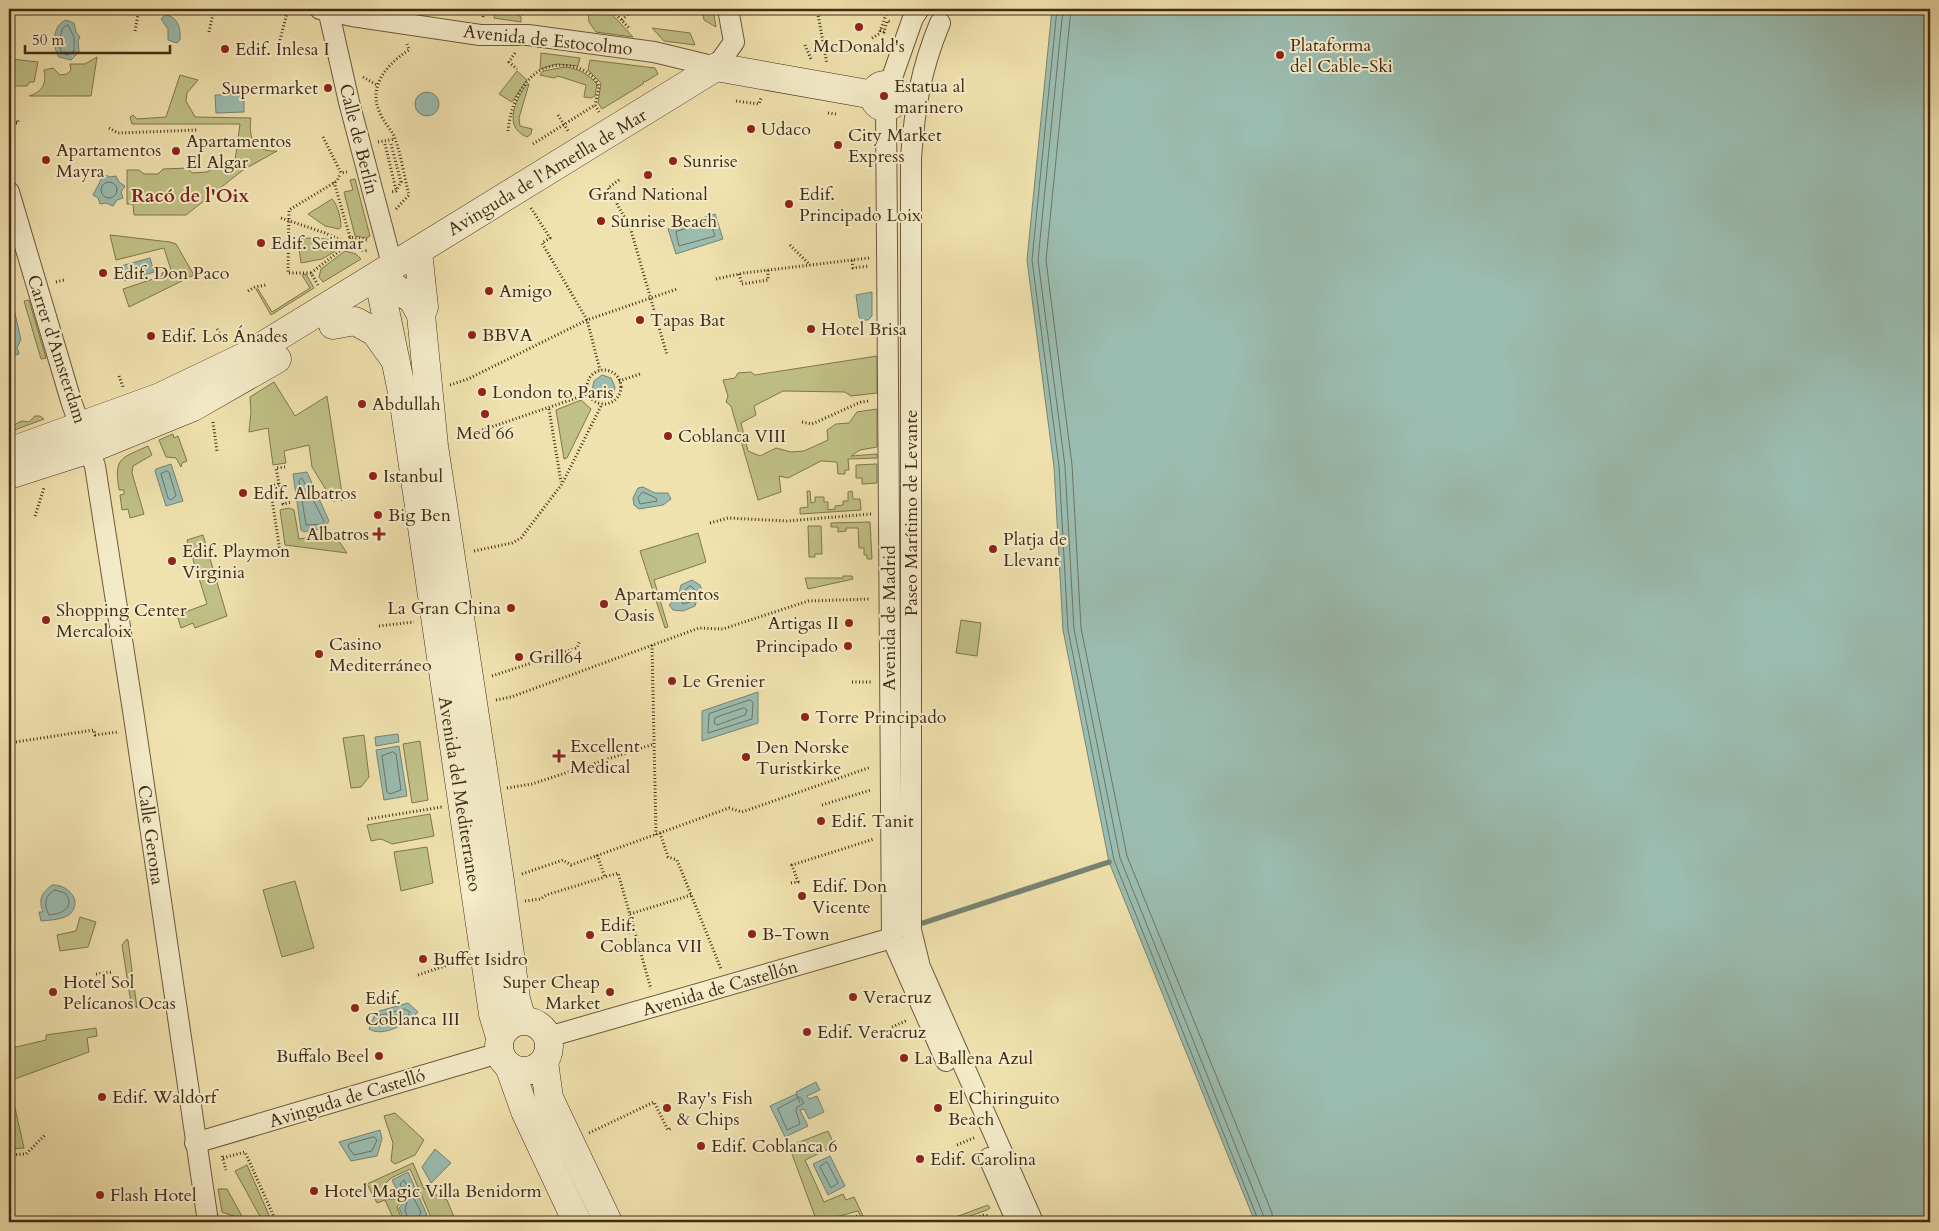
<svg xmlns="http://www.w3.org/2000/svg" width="1939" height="1231" font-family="Cardo,serif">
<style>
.green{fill:#c0c186;stroke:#80764e}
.water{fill:#9bbdb1;stroke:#778373}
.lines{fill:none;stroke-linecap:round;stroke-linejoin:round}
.shore{stroke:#6e7464;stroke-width:1}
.stream{stroke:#778373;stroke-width:5.5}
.street-casing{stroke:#6d593d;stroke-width:22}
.secondary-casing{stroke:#412b17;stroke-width:29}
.path{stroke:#412b17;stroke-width:3;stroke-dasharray:1 2.5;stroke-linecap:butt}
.street{stroke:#f5ecca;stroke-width:20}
.secondary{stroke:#f5ecca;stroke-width:28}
.poi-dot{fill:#8f2418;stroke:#f5ecca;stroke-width:2}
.labels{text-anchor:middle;stroke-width:4;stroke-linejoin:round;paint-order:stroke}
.street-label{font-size:18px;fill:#412b17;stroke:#f5ecca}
.poi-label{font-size:18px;fill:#412b17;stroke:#f5ecca;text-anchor:start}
.neighbourhood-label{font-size:19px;font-weight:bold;fill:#7a1f14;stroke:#f5ecca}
</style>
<rect width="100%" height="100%" fill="#f0e2ae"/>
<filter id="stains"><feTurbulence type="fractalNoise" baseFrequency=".004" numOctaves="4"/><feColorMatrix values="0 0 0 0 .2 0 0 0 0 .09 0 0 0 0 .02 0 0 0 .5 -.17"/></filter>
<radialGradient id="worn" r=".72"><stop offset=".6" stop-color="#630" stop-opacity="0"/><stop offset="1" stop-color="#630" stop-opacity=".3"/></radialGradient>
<g class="green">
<polygon points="495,9 509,9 521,17 521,22 494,18"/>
<polygon points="588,9 607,9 633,37 596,32 589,22"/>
<polygon points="702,9 713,9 716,27 704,20"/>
<polygon points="652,28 690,33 695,45 664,41"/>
<polygon points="541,53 580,58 578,66 557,64 540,69"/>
<path d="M97 57 91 96H29C42 92 47 84 44 70L53 68 60 75 67 74 71 70 70 64H85Z"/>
<polygon points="12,59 38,62 34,82 30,82 27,86 10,86"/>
<polygon points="590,60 655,68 658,74 645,82 644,81 643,84 602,109 598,103 601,83 588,70"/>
<path d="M565 67C580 69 586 73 597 84L595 96 591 98 584 97 586 85 558 76 554 78 540 75 543 71Z"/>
<polygon points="517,71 527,80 512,102 499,94"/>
<path d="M180 75 198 80 187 93 186 101 195 117 251 118C248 138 254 152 277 151L243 170 186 215H134L133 204H127V170H139L144 174H158L163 169 188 168 192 173 207 172 226 160 235 161 240 124H132L130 117 133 115 137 119 166 117Z"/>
<path d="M529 84 519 118 520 126 532 129 531 134 527 137C503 127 515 102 526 85Z"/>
<polygon points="355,179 370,236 367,238 355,236 344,192 353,190 350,180"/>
<path d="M332 199C338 205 341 219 341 227L339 229 325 226 308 214Z"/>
<polygon points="110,235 170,242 176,244 194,275 129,307 123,289 162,276 162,273 171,270 164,248 116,260"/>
<path d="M300 238C311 239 330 235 336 246L334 252 322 259 301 263 298 240Z"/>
<polygon points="345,251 356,254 361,259 323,282 319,277 321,269"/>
<polygon points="306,274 314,288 271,315 256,289 258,289 272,312 310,288 302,275"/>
<polygon points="29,300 46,358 41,359 24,301"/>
<polygon points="877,356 877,393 851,396 845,392 783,391 754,406 756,415 741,423 748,451 760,456 776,448 791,452 804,451 828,440 827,430 836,424 849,423 857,412 877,409 877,447 860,450 851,456 877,454 877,458 848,459 849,470 845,470 845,474 838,474 837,462 821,461 788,478 779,476 781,492 758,500 731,406 726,402 728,396 723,380 735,378 738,373 751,372 755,375"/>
<polygon points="274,382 295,416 327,396 343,500 333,501 312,467 309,445 284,451 286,463 273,465 268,428 249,432 251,412 250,397"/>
<polygon points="581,400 591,409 567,458 564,459 556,410"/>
<polygon points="35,416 40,416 44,419 9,432 9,427 22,421 29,422"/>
<polygon points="173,434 174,438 178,436 187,461 182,463 181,467 176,458 166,457 159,440"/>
<path d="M148 446 152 455 133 466 132 473 144 514 130 518 128 509 122 510 120 495 124 494V490H119C114 457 120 459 148 446Z"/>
<polygon points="877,464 877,483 862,484 862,478 856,478 856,465"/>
<polygon points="807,491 810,491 811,503 815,502 815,497 824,497 824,502 828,502 828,510 835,509 835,506 843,505 843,501 848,501 848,492 852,491 853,499 860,499 861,510 800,514 800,508 808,507"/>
<polygon points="289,508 294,510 299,539 334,534 347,553 285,545 280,510"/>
<polygon points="870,522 872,559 867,559 867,555 864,555 864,548 859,548 858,528 846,528 846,531 838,532 838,527 831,527 831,523"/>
<polygon points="808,526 821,526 822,554 815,554 815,557 809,557"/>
<polygon points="698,533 706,562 654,580 668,627 665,628 640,551"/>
<polygon points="203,535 227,616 195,628 193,623 181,628 177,615 207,604 187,540"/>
<polygon points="843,576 852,576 853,579 808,589 805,578 843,578"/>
<polygon points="961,620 981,623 977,656 956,653"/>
<polygon points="364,735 369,777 361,787 351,788 343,738"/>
<polygon points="420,741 428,800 412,803 403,744"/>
<polygon points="430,814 434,836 392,844 381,839 371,841 367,825"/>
<polygon points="427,847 433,883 401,891 394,852"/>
<polygon points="295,881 314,948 282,957 263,890"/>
<polygon points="80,917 96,922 88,947 60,951 57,935 76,931"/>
<polygon points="127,939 128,940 137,1008 131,1003 122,945"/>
<polygon points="96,1028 97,1036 87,1038 89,1052 9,1081 9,1046 12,1048 46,1040 46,1035"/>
<polygon points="11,1089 11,1090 24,1148 9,1149 9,1090"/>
<polygon points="395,1113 424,1140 415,1155 395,1164 391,1161 393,1143 384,1116"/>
<polygon points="828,1131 835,1146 805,1160 824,1202 843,1194 846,1200 854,1197 866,1222 863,1222 858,1211 817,1222 789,1146"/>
<polygon points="413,1163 424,1189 431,1186 430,1192 447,1200 456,1222 433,1222 410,1169 391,1178 382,1187 388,1199 399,1199 400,1203 397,1207 403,1222 395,1222 385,1200 377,1203 367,1184"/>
<polygon points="247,1165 272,1222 263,1222 235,1171"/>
<polygon points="218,1189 227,1189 244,1220 222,1212"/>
<polygon points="988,1205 990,1208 987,1210 953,1222 942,1222"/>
</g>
<g class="water">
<polygon points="1052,9 1930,9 1930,1222 1255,1222 1109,862 1063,630 1054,467 1027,260"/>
<path d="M165 15C178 16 181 29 180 40L177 43 168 40V29L161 19Z"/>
<path d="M66 20 74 23 76 32 80 37 78 41 79 52 71 60 59 57C52 47 52 25 66 20Z"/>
<circle cx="427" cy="104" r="12"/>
<polygon points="244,94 244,112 216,113 215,95"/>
<polygon points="104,174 110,177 116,176 119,182 125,186 121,192 123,198 117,200 113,206 106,203 100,204 98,198 93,195"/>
<polygon points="715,214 723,239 676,254 668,229"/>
<polygon points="150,258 154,272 125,281 121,266"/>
<polygon points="872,292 872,316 868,320 862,320 859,317 856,295"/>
<polygon points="14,309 21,340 17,347 19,354 9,357 9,311"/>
<polygon points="602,375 611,378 615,387 613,395 605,399 597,398 592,390 594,381"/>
<polygon points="171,464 183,501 166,506 155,471 156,469"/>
<polygon points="307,472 329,521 324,528 304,532 301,530 293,474"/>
<polygon points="643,487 655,493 668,493 671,499 663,505 639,509 634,505 633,498 638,488"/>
<polygon points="692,580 700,585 703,593 697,599 695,606 683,611 673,610 669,605 678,597 681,585"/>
<polygon points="758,692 758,723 702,741 702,711"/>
<polygon points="398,734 399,742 376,746 375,737"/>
<polygon points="399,746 407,796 384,800 376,750"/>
<path d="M52 885C66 884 83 899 71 913 64 920 50 920 41 921L39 912H43C38 899 42 893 52 885Z"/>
<path d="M408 1003 418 1012C409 1023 383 1038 369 1029L376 1012Z"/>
<polygon points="816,1082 820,1090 807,1096 809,1099 817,1096 824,1112 809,1119 804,1109 800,1110 808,1126 785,1137 770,1106 796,1094 800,1103 796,1092"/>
<polygon points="380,1130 382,1139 377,1156 351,1161 339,1142"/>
<polygon points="435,1149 451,1163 431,1183 422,1167"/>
<polygon points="830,1156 845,1186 828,1195 813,1164"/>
<polygon points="408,1172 427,1215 417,1222 405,1222 399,1208 403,1203 392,1180"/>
</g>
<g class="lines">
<g class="shore">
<polyline points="1057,9 1032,260 1059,466 1068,630 1114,860 1259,1222"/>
<polyline points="1063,9 1038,260 1065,466 1074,629 1120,858 1266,1222"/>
<polyline points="1071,9 1046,260 1072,465 1081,628 1127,856 1272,1213 1273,1222"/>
<polygon points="68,25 74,37 74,51 67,55 62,53 59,45 62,29"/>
<circle cx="109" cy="190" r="8"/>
<polygon points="710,221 715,236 679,246 676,232"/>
<polygon points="167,471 169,472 176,496 171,500 168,498 161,474"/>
<polygon points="302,478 324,521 322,524 306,525 299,481"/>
<polygon points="643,492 656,498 657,501 640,504 638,498"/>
<polygon points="691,586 697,592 690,602 683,604 682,601 686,589"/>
<polygon points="750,700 753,702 752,719 708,733 709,714"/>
<polygon points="744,708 747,710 745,715 717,725 714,723 715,718"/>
<polygon points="393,752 396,754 401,790 390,794 387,792 382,756"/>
<path d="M55 890 65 893C76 907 62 914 49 915 44 905 44 896 55 890Z"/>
<path d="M405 1009 410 1012C407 1021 386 1027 377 1024L379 1016Z"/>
<polygon points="800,1097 804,1103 797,1107 796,1111 800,1124 787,1130 778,1109"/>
<polygon points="374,1137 377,1140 372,1151 354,1155 348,1147 349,1144"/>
<polygon points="827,1162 838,1183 831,1188 820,1167"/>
<polyline points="409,1222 405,1210 407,1202 400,1184 404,1180 421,1212 416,1222"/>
</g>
<polyline class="stream" points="923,923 1109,862"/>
<g class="street-casing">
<g id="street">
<polyline points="320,9 352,16 480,35 528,35 654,52 716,67 734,42 728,9"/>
<polyline points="328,9 349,102 393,268"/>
<path d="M940 23C920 71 915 107 911 158V930L920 967 1033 1222"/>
<polyline points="889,86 913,18 919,9"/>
<polyline points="886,107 892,938 946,1061"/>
<polyline points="9,192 72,404 95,466 134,717 208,1222"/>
<polyline points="548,1037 892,938"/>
<polyline points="195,1143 499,1053"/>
<polyline points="989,1158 1017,1222"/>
</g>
</g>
<g class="secondary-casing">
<g id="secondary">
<circle cx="885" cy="96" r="11"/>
<polyline points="418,251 424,307 421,315"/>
<polyline points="378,276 413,300 421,315 434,446 500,881 516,999 522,1020"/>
<polyline points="378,276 403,397 482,938 493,1014 500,1037"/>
<polyline points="333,325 355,321 375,332 393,357"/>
<polyline points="9,452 160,397 248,355 716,67 874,95"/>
<polyline points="9,475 90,449 193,407 277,359"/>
<circle cx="524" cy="1046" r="25"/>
<polyline points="544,1062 549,1098 608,1222"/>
<polyline points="509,1066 525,1111 577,1222"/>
</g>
</g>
<g class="path">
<polyline points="513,9 524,15"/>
<polyline points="611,9 629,28"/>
<polyline points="644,9 647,9"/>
<polyline points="817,9 827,64"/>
<polyline points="483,17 485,9"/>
<polyline points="622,20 633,9"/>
<polyline points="880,30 884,32 887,21 892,22"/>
<polyline points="135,31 139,9"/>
<polyline points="209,32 214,9"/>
<polyline points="872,38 879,34 888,9"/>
<polyline points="280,40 288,9"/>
<polyline points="805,45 811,59"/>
<polyline points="515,53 509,62 517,69"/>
<polyline points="363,77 377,85"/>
<polyline points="736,101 759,104 761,98"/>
<polyline points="828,113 836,114"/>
<polyline points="558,115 568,131"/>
<polyline points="9,123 18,123 18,118"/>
<polyline points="109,128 118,133 198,130"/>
<path d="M508 131C510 110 518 87 536 73 554 59 591 64 599 87L595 105"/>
<polyline points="323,137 341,173 347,172"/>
<polyline points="378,142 395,139"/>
<polyline points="385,144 396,190"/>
<polyline points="391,144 401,182 396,191 391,192"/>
<polyline points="533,144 595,105 599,112"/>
<polyline points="619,180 608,188 630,227 667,355"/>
<polyline points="334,182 350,237"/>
<polyline points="531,208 550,238 542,243 587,320 600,370"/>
<path d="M396 209 409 195C404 176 401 154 394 136 390 128 383 121 380 113 367 86 388 63 409 50L407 44"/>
<polyline points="281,218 325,233 364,251 369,250"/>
<polyline points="790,245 810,265"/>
<polyline points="869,258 852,260 853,268 869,266"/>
<polyline points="311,273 288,273 289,210 337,181 340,174"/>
<polyline points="739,274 742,284 768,280 768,270"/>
<polyline points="716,279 744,273 852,260"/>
<polyline points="56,282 64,280"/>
<polyline points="318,285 311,273 346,246 350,237 367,240"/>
<polyline points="248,291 255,287 266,285"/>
<polyline points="217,329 224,341"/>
<circle cx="604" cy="387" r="17"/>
<polyline points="119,376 123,387"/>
<polyline points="619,381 640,374"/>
<polyline points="450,385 468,379 587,320 677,289"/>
<polyline points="549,409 561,482"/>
<polyline points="213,422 217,451"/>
<polyline points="802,422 812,424 861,402 870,401"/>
<polyline points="456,439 588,394"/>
<polyline points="279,484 276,468 285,467"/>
<polyline points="35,516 44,488"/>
<polyline points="710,523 728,518 787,521 871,514"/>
<polyline points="474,551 512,543 521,538 562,484 602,404"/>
<polyline points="281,558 270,486 279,484 283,504 292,502"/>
<polyline points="379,626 414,622"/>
<polyline points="652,645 656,835"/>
<polyline points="492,676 577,648 580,640"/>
<polyline points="852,682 871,682"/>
<polyline points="496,700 511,697 699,628 723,629 808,601 870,599"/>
<polyline points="9,743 94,730 95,735 118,732"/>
<polyline points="507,788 532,784 654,744"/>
<polyline points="822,805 871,790"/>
<polyline points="368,819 442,807"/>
<polyline points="660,833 668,857 677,860 721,969"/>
<polyline points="597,855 605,877 618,873 651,989"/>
<polyline points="522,874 563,860 571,865 729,808 742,812 871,767"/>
<polyline points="791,883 798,882 792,865 874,839"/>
<polyline points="525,901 541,899 546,895 605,877"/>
<polyline points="630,914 691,895"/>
<polyline points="629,932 635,931"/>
<polyline points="96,974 112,972"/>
<polyline points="418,975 448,965 462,954"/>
<polyline points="892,1027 908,1020"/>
<polyline points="589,1133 654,1102 668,1130 672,1128"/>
<polyline points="957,1145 976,1137"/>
<polyline points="9,1155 26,1154 46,1134"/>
<polyline points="222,1156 226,1170"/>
<polyline points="223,1158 245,1152 275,1219 278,1217"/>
<polyline points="836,1222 858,1216 861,1222"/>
<polyline points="963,1222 984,1215 989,1216 992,1222"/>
</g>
<use href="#street" class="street"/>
<use href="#secondary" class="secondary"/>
</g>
<g class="poi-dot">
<circle cx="859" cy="27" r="5"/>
<circle cx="225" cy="49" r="5"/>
<circle cx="1280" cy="55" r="5"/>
<circle cx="328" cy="88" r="5"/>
<circle cx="884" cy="96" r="5"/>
<circle cx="751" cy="129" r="5"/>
<circle cx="838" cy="145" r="5"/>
<circle cx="176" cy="151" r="5"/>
<circle cx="46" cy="160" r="5"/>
<circle cx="673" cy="161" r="5"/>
<circle cx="648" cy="175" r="5"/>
<circle cx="789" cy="204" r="5"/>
<circle cx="601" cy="221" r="5"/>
<circle cx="261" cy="243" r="5"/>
<circle cx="103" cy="273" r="5"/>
<circle cx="489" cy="291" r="5"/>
<circle cx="640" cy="320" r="5"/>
<circle cx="811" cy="329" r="5"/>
<circle cx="472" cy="335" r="5"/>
<circle cx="151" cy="336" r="5"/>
<circle cx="482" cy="392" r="5"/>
<circle cx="362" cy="404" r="5"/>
<circle cx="485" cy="414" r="5"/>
<circle cx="668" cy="436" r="5"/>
<circle cx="373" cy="476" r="5"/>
<circle cx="243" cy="493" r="5"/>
<circle cx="378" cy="515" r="5"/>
<path d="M376.5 526.5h5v5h5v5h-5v5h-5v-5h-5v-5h5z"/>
<circle cx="993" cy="549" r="5"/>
<circle cx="172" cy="561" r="5"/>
<circle cx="604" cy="604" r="5"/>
<circle cx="511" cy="608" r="5"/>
<circle cx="46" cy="620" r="5"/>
<circle cx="849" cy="623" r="5"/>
<circle cx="848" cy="646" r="5"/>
<circle cx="319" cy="654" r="5"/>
<circle cx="519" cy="657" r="5"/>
<circle cx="672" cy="681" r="5"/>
<circle cx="805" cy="717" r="5"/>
<path d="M556.5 748.5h5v5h5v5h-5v5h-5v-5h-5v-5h5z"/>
<circle cx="746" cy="757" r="5"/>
<circle cx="821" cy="821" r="5"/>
<circle cx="802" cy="896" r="5"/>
<circle cx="752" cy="934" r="5"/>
<circle cx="590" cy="935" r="5"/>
<circle cx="423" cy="959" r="5"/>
<circle cx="53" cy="992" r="5"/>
<circle cx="610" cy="992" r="5"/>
<circle cx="853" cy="997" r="5"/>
<circle cx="355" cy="1008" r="5"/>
<circle cx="807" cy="1032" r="5"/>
<circle cx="379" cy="1056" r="5"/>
<circle cx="904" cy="1058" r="5"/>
<circle cx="102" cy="1097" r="5"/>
<circle cx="667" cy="1108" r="5"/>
<circle cx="938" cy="1108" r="5"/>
<circle cx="701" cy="1146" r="5"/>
<circle cx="920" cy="1159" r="5"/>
<circle cx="314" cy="1191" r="5"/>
<circle cx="100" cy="1195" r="5"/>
</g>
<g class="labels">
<g class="street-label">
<text transform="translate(548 40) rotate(6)" y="6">Avenida de Estocolmo</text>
<text transform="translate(359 139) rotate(76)" y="6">Calle de Berlín</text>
<text transform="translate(547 172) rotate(-31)" y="6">Avinguda de l'Ametlla de Mar</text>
<text transform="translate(57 349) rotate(72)" y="6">Carrer d'Amsterdam</text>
<text transform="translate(911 513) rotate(-90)" y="6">Paseo Marítimo de Levante</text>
<text transform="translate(889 618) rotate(-90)" y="6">Avenida de Madrid</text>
<text transform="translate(460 794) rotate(81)" y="6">Avenida del Mediterraneo</text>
<text transform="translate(151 835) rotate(82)" y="6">Calle Gerona</text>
<text transform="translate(720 988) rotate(-16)" y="6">Avenida de Castellón</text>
<text transform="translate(347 1098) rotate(-17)" y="6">Avinguda de Castelló</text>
</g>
<g class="poi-label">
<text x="1290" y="51">Plataforma<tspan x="1290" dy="21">del Cable-Ski</tspan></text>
<text x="859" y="52" text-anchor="middle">McDonald's</text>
<text x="235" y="55">Edif. Inlesa I</text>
<text x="894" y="92">Estatua al<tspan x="894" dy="21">marinero</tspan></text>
<text x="318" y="94" text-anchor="end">Supermarket</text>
<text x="761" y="135">Udaco</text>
<text x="848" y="141">City Market<tspan x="848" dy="21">Express</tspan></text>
<text x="186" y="147">Apartamentos<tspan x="186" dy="21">El Algar</tspan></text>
<text x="56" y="156">Apartamentos<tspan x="56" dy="21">Mayra</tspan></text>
<text x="683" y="167">Sunrise</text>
<text x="648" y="200" text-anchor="middle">Grand National</text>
<text x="799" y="200">Edif.<tspan x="799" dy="21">Principado Loix</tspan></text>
<text x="611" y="227">Sunrise Beach</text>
<text x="271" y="249">Edif. Seimar</text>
<text x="113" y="279">Edif. Don Paco</text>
<text x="499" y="297">Amigo</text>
<text x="650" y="326">Tapas Bat</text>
<text x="821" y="335">Hotel Brisa</text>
<text x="482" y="341">BBVA</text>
<text x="161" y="342">Edif. Los Ánades</text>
<text x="492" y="398">London to Paris</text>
<text x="372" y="410">Abdullah</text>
<text x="485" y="439" text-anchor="middle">Med 66</text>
<text x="678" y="442">Coblanca VIII</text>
<text x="383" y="482">Istanbul</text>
<text x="253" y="499">Edif. Albatros</text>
<text x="388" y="521">Big Ben</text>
<text x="369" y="540" text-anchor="end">Albatros</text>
<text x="1003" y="545">Platja de<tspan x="1003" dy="21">Llevant</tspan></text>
<text x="182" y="557">Edif. Playmon<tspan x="182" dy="21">Virginia</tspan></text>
<text x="614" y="600">Apartamentos<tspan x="614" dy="21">Oasis</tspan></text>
<text x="501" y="614" text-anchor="end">La Gran China</text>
<text x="56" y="616">Shopping Center<tspan x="56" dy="21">Mercaloix</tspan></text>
<text x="839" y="629" text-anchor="end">Artigas II</text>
<text x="329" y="650">Casino<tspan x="329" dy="21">Mediterráneo</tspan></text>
<text x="838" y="652" text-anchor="end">Principado</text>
<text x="529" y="663">Grill64</text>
<text x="682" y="687">Le Grenier</text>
<text x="815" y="723">Torre Principado</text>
<text x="570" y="752">Excellent<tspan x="570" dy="21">Medical</tspan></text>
<text x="756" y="753">Den Norske<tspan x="756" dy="21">Turistkirke</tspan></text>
<text x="831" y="827">Edif. Tanit</text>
<text x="812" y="892">Edif. Don<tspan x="812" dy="21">Vicente</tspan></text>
<text x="600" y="931">Edif.<tspan x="600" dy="21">Coblanca VII</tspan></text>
<text x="762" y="940">B-Town</text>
<text x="433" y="965">Buffet Isidro</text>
<text x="63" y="988">Hotel Sol<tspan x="63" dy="21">Pelícanos Ocas</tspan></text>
<text x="600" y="988" text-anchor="end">Super Cheap<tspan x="600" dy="21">Market</tspan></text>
<text x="863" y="1003">Veracruz</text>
<text x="365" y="1004">Edif.<tspan x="365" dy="21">Coblanca III</tspan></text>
<text x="817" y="1038">Edif. Veracruz</text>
<text x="369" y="1062" text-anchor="end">Buffalo Beel</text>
<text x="914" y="1064">La Ballena Azul</text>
<text x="112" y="1103">Edif. Waldorf</text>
<text x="677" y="1104">Ray's Fish<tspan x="677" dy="21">&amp; Chips</tspan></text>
<text x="948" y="1104">El Chiringuito<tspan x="948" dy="21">Beach</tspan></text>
<text x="711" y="1152">Edif. Coblanca 6</text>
<text x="930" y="1165">Edif. Carolina</text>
<text x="324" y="1197">Hotel Magic Villa Benidorm</text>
<text x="110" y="1201">Flash Hotel</text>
</g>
<g class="neighbourhood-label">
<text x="190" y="202">Racó de l'Oix</text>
</g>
</g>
<rect width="1939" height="1231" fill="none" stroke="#f0e2ae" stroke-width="30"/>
<rect x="10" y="10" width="1919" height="1211" fill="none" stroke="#412b17" stroke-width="2.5"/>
<rect x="15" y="15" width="1909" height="1201" fill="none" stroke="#412b17"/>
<path d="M25 45v8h145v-8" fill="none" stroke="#412b17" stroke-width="2.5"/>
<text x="32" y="45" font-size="15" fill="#412b17" stroke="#f5ecca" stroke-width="4" paint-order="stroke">50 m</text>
<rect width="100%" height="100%" filter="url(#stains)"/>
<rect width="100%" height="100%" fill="url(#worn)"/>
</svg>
